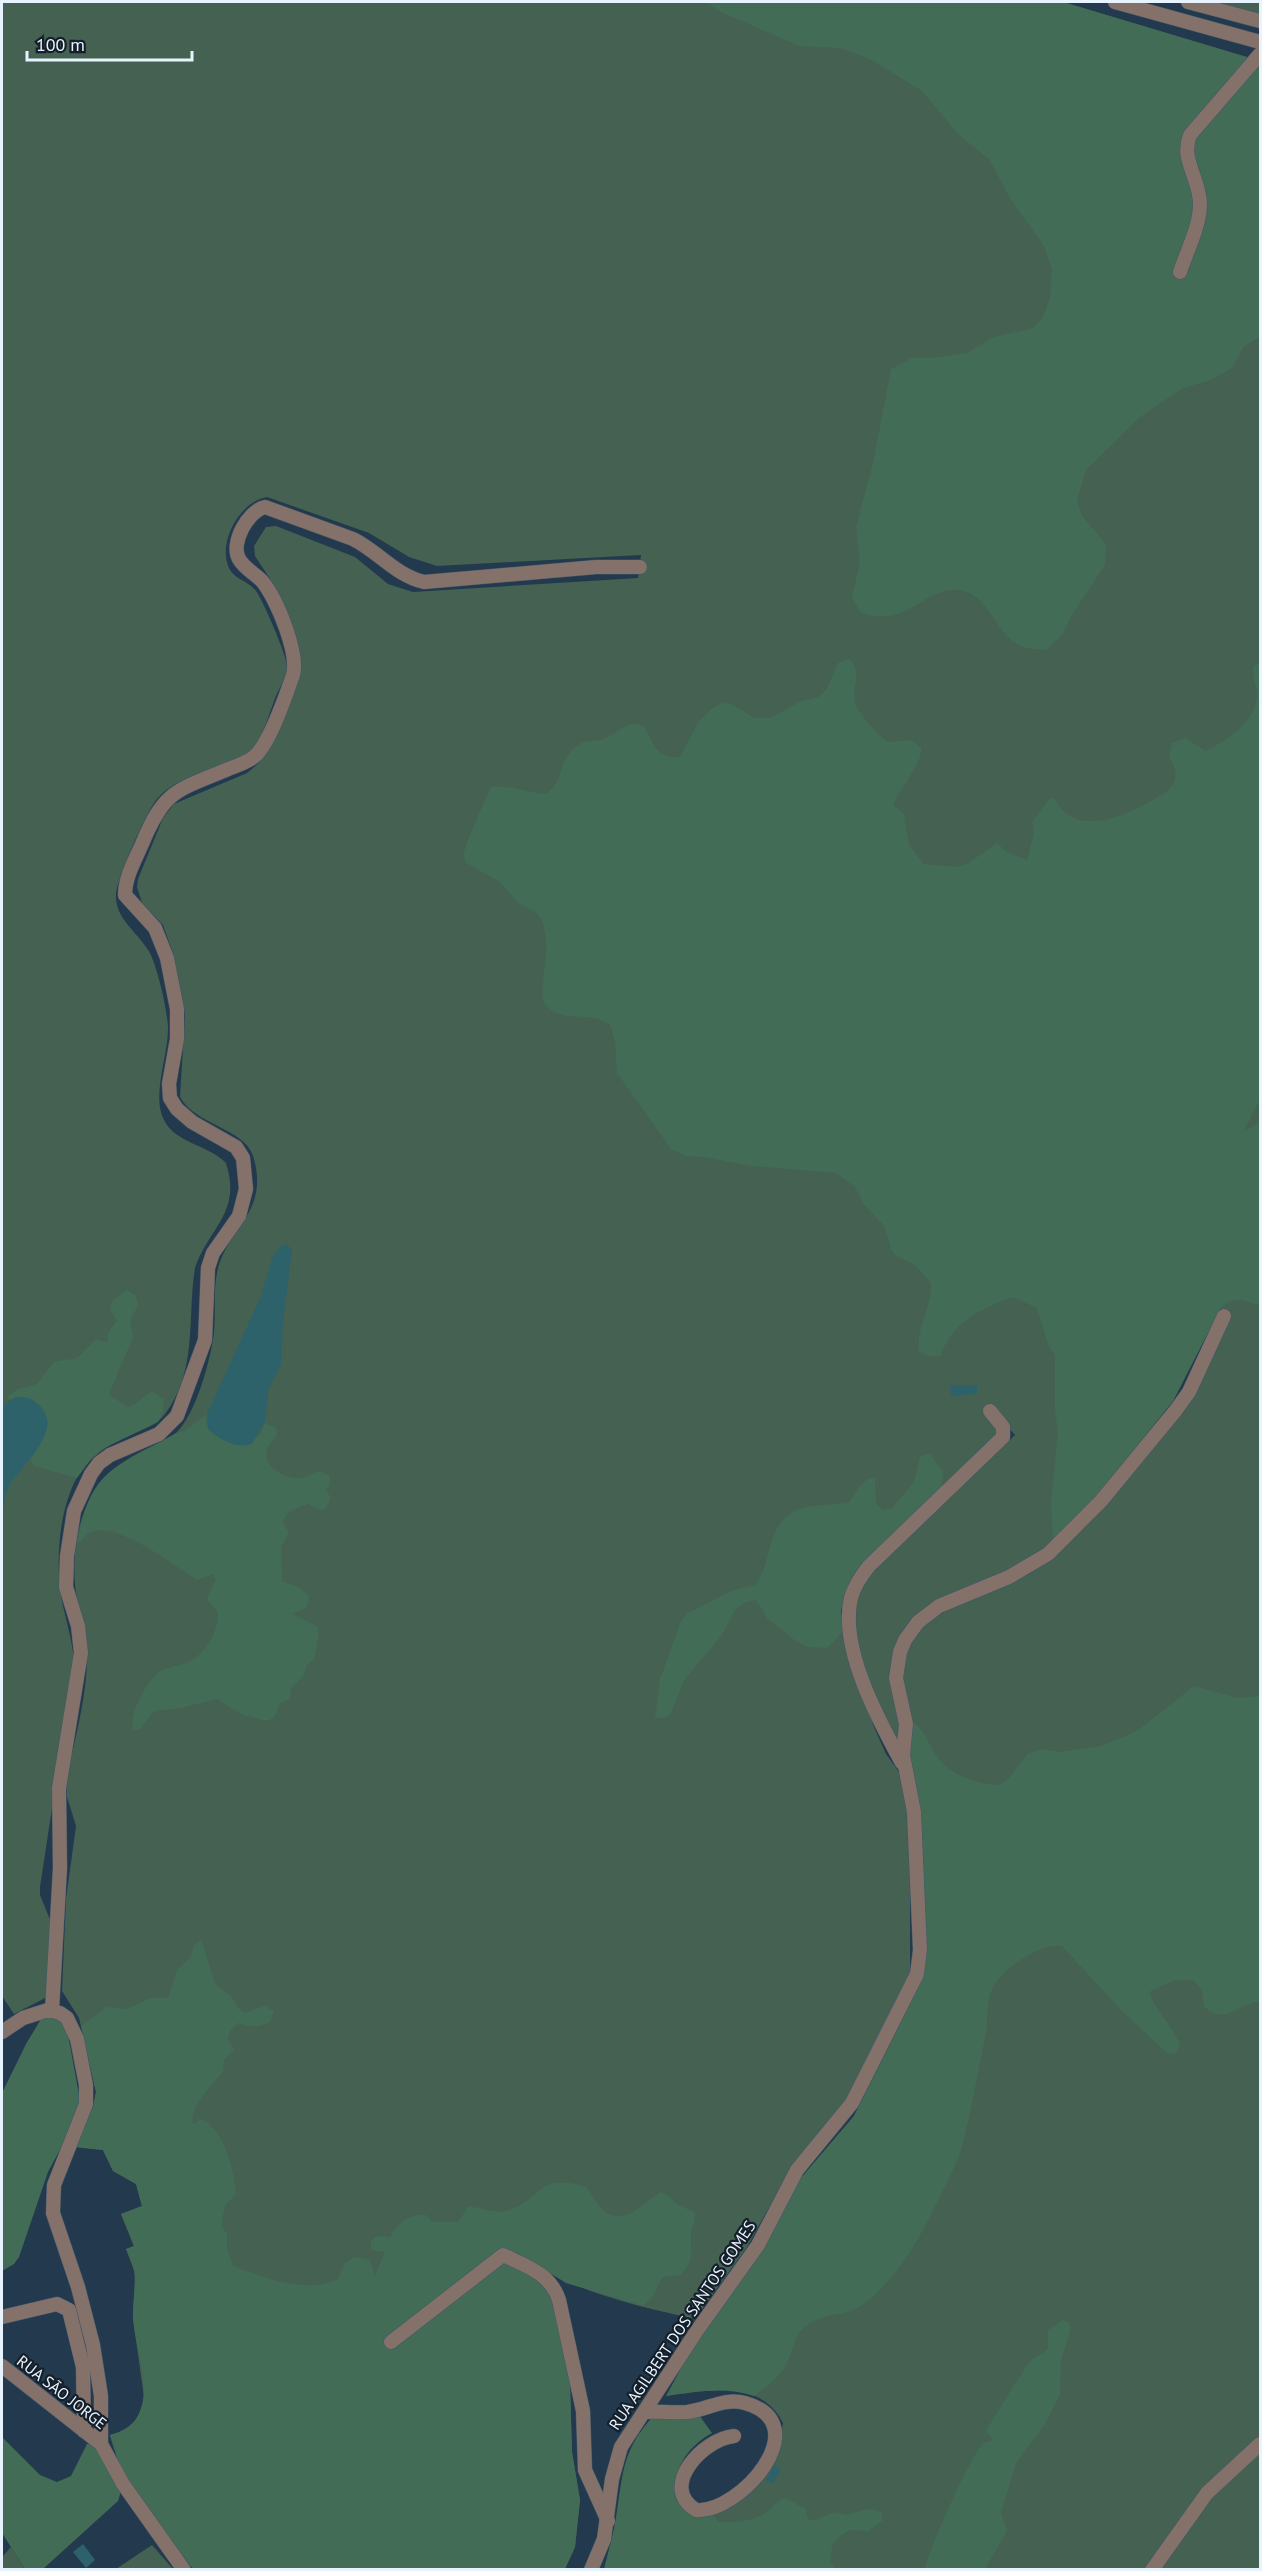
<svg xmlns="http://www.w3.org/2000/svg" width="1262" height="2571" font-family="'PT Sans',sans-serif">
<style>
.green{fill:#456152}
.forest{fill:#436c57}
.water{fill:#2d626b}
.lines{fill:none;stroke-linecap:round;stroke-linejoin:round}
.minor-casing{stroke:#42576a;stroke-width:15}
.minor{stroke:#83716a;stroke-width:14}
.labels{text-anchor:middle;stroke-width:4.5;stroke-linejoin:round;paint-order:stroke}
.street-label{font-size:16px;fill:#e7f3fe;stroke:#151f29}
</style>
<rect width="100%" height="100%" fill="#22394e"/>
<g class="green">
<path d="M2 2H1063L1260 61V2569H604C608 2553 613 2536 616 2518 621 2486 622 2460 640 2432L712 2433C706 2436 700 2438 696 2442 682 2456 660 2500 688 2511 695 2514 704 2513 711 2514L779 2448 783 2423C761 2378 705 2391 666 2396L768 2238 801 2178 854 2116 918 1988C926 1962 925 1937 925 1911 924 1835 912 1761 903 1686 899 1600 987 1606 1039 1567 1078 1538 1105 1498 1133 1460 1161 1422 1189 1384 1217 1346L1231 1314 1220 1309 1173 1401 1100 1492 1033 1560 929 1607 891 1676 892 1694 900 1717V1745C878 1704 848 1651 855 1603 856 1594 864 1585 868 1577L1015 1435 990 1407 1001 1430 867 1560 847 1587 841 1610 842 1623 849 1658 874 1727 886 1754 899 1772 907 1811 910 1853V1975L848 2098 787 2175 747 2247 695 2319C642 2307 586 2295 540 2267L570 2383 572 2452 580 2500 575 2547 565 2569H193C161 2528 124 2487 110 2435 132 2430 139 2420 144 2397L133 2319 135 2273 126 2249 134 2246 121 2214 142 2206 136 2184 113 2171 103 2150 75 2147 93 2107 96 2092 79 2018 62 1991 66 1899 76 1826 67 1797 66 1782C74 1742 87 1698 87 1657 87 1637 81 1618 77 1599 72 1575 74 1541 82 1518 94 1482 115 1464 148 1448 157 1443 169 1439 176 1433 196 1414 211 1359 214 1332 216 1312 213 1292 217 1273 225 1229 271 1213 253 1156 244 1128 195 1125 180 1097L185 1015 174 956 163 925 142 903 137 887 138 879 163 818 174 804 247 773 260 762 299 676V648L288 617 274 585 255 556 254 546 266 527 276 526 355 557 388 584 413 592 638 578 641 555 437 566 409 557 369 533 267 497C240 501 217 543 229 568 235 580 249 581 256 591 262 598 288 658 287 666 287 676 280 687 276 696 269 713 263 740 249 753 244 758 236 760 229 762 205 772 174 779 157 799 146 812 118 877 116 894 114 922 145 936 153 960 160 980 166 1005 168 1026 169 1054 151 1096 164 1120 175 1143 209 1145 226 1163 242 1213 209 1227 195 1268 187 1317 198 1371 165 1414 157 1425 143 1429 131 1435 103 1446 80 1464 70 1493 59 1521 57 1559 60 1588 63 1614 73 1638 74 1664L40 1887V1895L51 1922V1995L14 2014 2 1996Z"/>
<polygon points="1183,2 1260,2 1260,28"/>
<polygon points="152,2545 173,2569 116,2569"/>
<polygon points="11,2547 25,2569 2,2570 2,2557"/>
</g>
<g class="forest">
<path d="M706 2H1063L1260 61V337L1244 346 1232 368 1211 380 1183 388 1140 417 1086 470 1077 500 1082 516 1106 544 1105 565 1071 616 1063 634 1046 650C1036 649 1024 649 1015 643 995 630 987 593 959 590 922 587 908 630 860 612L852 597 860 563 856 527 873 463 891 369 912 358H932L967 353 994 337 1033 328 1043 317 1050 298 1052 270 1044 246 1010 198 989 159 959 135 922 91 872 60 840 48 799 46 721 12Z"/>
<path d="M849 659C864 673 851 687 855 703 857 712 881 738 888 742L912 740 921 748C923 763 900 788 893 805L904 814 909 845 924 864 957 867 967 864 997 843 1007 852 1027 860 1034 834 1032 822 1050 798 1055 799C1073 837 1121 818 1149 802 1158 797 1169 792 1174 782 1178 773 1174 765 1169 757L1172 743 1186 738 1205 751C1226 741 1254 723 1257 698 1258 685 1251 680 1254 666L1260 663V1100L1243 1132 1260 1122V1306C1244 1300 1233 1295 1220 1309L1173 1401 1074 1523 1053 1544 1051 1502 1058 1432 1055 1410V1355L1049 1347 1037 1308 1013 1297C977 1311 956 1319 940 1356H928L919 1351C916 1327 932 1308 931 1283L915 1265 895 1255 891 1249 885 1227 863 1203 855 1187 836 1173 752 1166 704 1157 686 1156 671 1149 617 1073 615 1042 610 1025C586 1008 564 1027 544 1003L542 991 547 947 543 922 537 913 518 903 500 882 465 862 464 853 467 842 490 788C505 783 528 793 546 794 563 781 558 771 568 755 571 751 577 745 582 743 589 740 597 741 604 739 614 735 622 726 633 724 655 721 645 761 680 757L699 721 713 708 722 703 731 704 755 718H770L799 702 818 697 827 689 838 663Z"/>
<path d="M127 1290 136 1296 138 1305 130 1321 133 1337 109 1394 127 1407 134 1405 151 1391 164 1399 163 1412 158 1422 104 1448 91 1459 77 1478 34 1466 30 1458C54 1423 57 1413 16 1397L9 1400 8 1396 18 1389 37 1384 54 1362 77 1358 96 1339 107 1343 108 1333 117 1321 110 1310 112 1301Z"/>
<path d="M207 1414 206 1424 214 1435 235 1445 260 1435 265 1423 276 1428 277 1434C274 1440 268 1444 267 1450 261 1468 288 1480 302 1478 309 1477 312 1472 319 1471L330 1476 329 1486 326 1489 331 1498 326 1508 320 1510 308 1504C297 1508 287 1510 283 1522L289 1533 281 1547 282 1581 300 1588 309 1596 306 1608 292 1614 317 1626 319 1633 314 1659 306 1666 305 1674 291 1688 290 1699 280 1703 275 1716 268 1721 243 1715 217 1699 181 1708 154 1711 140 1729 134 1730C126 1719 147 1681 158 1673 166 1667 175 1667 184 1664 203 1657 217 1636 218 1616 219 1608 210 1606 207 1598L216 1579 213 1574 197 1580C175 1567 119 1521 91 1532 86 1534 81 1541 77 1544 91 1466 115 1469 176 1433L185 1431Z"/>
<path d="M925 1454 931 1455 943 1472 941 1489 852 1577 841 1610 843 1632 827 1648 808 1647 797 1642 767 1618 756 1600 744 1603 735 1610 722 1635 684 1680 671 1713 666 1718H655L660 1679 681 1621 688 1613 731 1591 755 1585C763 1575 766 1562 769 1550 782 1500 808 1507 849 1503 856 1493 861 1478 875 1478L876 1504 883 1510 891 1509 914 1482 920 1457Z"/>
<path d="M1194 1686 1237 1698 1260 1696V2001C1236 2005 1226 2025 1204 2007L1202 1990 1193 1980H1175L1149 1992C1156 2012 1173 2026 1180 2045L1175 2054 1167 2053 1121 2010 1062 1946C1040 1943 1001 1969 992 1989 985 2003 989 2023 985 2038 977 2075 971 2114 961 2150 955 2168 945 2186 936 2204 919 2240 900 2273 869 2300 849 2318 826 2311 807 2325 793 2335 794 2351 786 2364 779 2378 766 2387 754 2396 724 2386 696 2392 666 2396L686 2359 768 2238 801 2178 854 2116 918 1988 924 1969 925 1901 918 1807 909 1765 912 1721C925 1731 926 1739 934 1752 947 1774 974 1784 999 1785L1007 1780 1028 1754 1042 1749 1059 1752 1101 1746 1137 1731Z"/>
<path d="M201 1939 215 1984 231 1996 239 2009 245 2013 265 2006 274 2011 270 2022C257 2029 251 2026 238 2023L230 2031 228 2039 234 2050 224 2059 223 2072C213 2083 188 2109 193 2124L202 2119C225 2132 234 2170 236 2194L225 2205 221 2226 227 2233V2249L233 2266C264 2277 305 2295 338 2279L344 2264 354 2257 370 2260 375 2276 385 2252 371 2250V2241L377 2236 390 2237C401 2220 407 2215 426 2215L432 2222H458L468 2207C481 2206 493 2214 505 2211 543 2202 534 2171 586 2187 593 2195 598 2207 607 2213 626 2226 646 2200 661 2192L666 2194 678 2205 694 2212C697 2221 691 2227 691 2236 691 2256 694 2257 681 2275L662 2277 653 2296 643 2306 566 2283 540 2267 550 2290 570 2383 572 2452 580 2500 575 2547 565 2569H193L121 2471 110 2435C166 2421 136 2359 133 2318 132 2303 137 2286 134 2271 133 2264 129 2257 126 2249L134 2246 121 2214 142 2206 136 2184 113 2171 103 2150 75 2147 93 2107 96 2092 81 2026 107 2007 127 2009 151 1998H168L177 1970 190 1958 194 1945Z"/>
<polygon points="46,2017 57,2019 67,2029 80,2100 70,2131 48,2172 19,2257 14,2264 2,2271 2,2093 26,2044 41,2019"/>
<path d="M1063 2320 1069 2322 1071 2327 1061 2361 1060 2394 1045 2424 1016 2463 1001 2513 1007 2531 985 2569H925C928 2550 968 2462 981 2446 984 2442 988 2442 993 2440L986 2431C990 2424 1028 2362 1032 2359 1038 2355 1043 2354 1048 2349V2330Z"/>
<path d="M699 2415 712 2433C689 2445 667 2474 677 2501L689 2512 711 2514 719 2522C734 2522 748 2522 762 2515 771 2511 773 2503 785 2498L806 2509 807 2518 812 2521 835 2512 846 2515 868 2509 882 2512V2521L868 2531 849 2530 837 2538 832 2547 830 2561 836 2569 604 2570C608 2553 613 2536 616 2519 624 2473 620 2454 653 2416Z"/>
<polygon points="2,2437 40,2475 57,2482 71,2476 87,2444 92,2442 121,2491 118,2501 43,2569 25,2569 2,2533"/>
</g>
<g class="water">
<path d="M287 1244 292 1250 283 1320 281 1364 268 1390 265 1421 252 1444C236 1449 220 1440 208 1429L207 1414 261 1296 273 1256 281 1246Z"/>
<polygon points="977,1385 977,1394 951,1396 950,1386"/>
<path d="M16 1397C27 1397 33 1398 41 1407 63 1431 22 1466 10 1484 5 1492 5 1503 2 1511V1406Z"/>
<polygon points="774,2465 781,2469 773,2484 766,2480"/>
<polygon points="83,2544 95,2560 86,2568 73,2552"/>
</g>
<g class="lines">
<g class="minor-casing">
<g id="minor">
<polyline points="1115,2 1260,42"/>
<polyline points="1188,2 1260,21"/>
<path d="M1180 272C1187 251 1200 226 1200 204 1200 178 1180 160 1190 135L1260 54"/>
<path d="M902 1763C879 1721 839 1648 851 1598 854 1586 861 1576 869 1566L1003 1437V1427L990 1411"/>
<path d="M52 2010 60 1868 59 1788 81 1653 78 1626 66 1587 67 1556 74 1511 91 1474 99 1463 110 1455 159 1434 177 1416 205 1340 208 1268 213 1253 239 1216 246 1189 243 1158 236 1147 192 1122 177 1109 170 1098 169 1084 177 1039V1009L167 958 155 928 125 895C125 877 135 860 142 844 164 791 175 791 226 770 235 766 247 763 255 756 270 742 285 698 292 678 301 657 277 599 262 581 255 574 244 568 239 559 230 543 248 511 265 507L353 539C379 552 395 575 424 582L596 567H640"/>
<polyline points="2,2032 23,2018 48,2010 60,2013 67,2018 77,2039 86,2085 86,2104 54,2185 53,2213 78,2287 93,2345 101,2396 101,2444 123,2484 184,2570"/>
<polyline points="2,2317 57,2304 69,2310 83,2367 84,2431"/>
<path d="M391 2342 503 2255C526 2266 550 2273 559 2300L583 2411 585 2470 608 2521"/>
<polyline points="2,2366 101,2444"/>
<path d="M645 2412C659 2411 673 2413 687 2412 707 2410 724 2397 745 2403 819 2424 739 2514 696 2510 658 2487 703 2439 734 2436"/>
<polyline points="591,2570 604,2539 612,2479 621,2447 696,2332 758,2245 797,2170 852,2103 917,1974 920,1950 914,1812 903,1755 906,1724 896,1678 900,1652 905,1640 918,1622 939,1606 1009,1577 1048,1554 1101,1501 1176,1410 1189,1392 1224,1316"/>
<polyline points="1152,2570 1207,2493 1260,2444"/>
</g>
</g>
<use href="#minor" class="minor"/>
</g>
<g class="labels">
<g class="street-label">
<text transform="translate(682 2325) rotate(-56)" y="6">RUA AGILBERT DOS SANTOS GOMES</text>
<text transform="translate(62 2392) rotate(38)" y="6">RUA SÃO JORGE</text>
</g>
</g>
<rect width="1262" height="2571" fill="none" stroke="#e7f3fe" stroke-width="6"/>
<path d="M27 51v9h165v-9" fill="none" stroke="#e7f3fe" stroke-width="3"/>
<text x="36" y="51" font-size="18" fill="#e7f3fe" stroke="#151f29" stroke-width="4.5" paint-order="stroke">100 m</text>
</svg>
